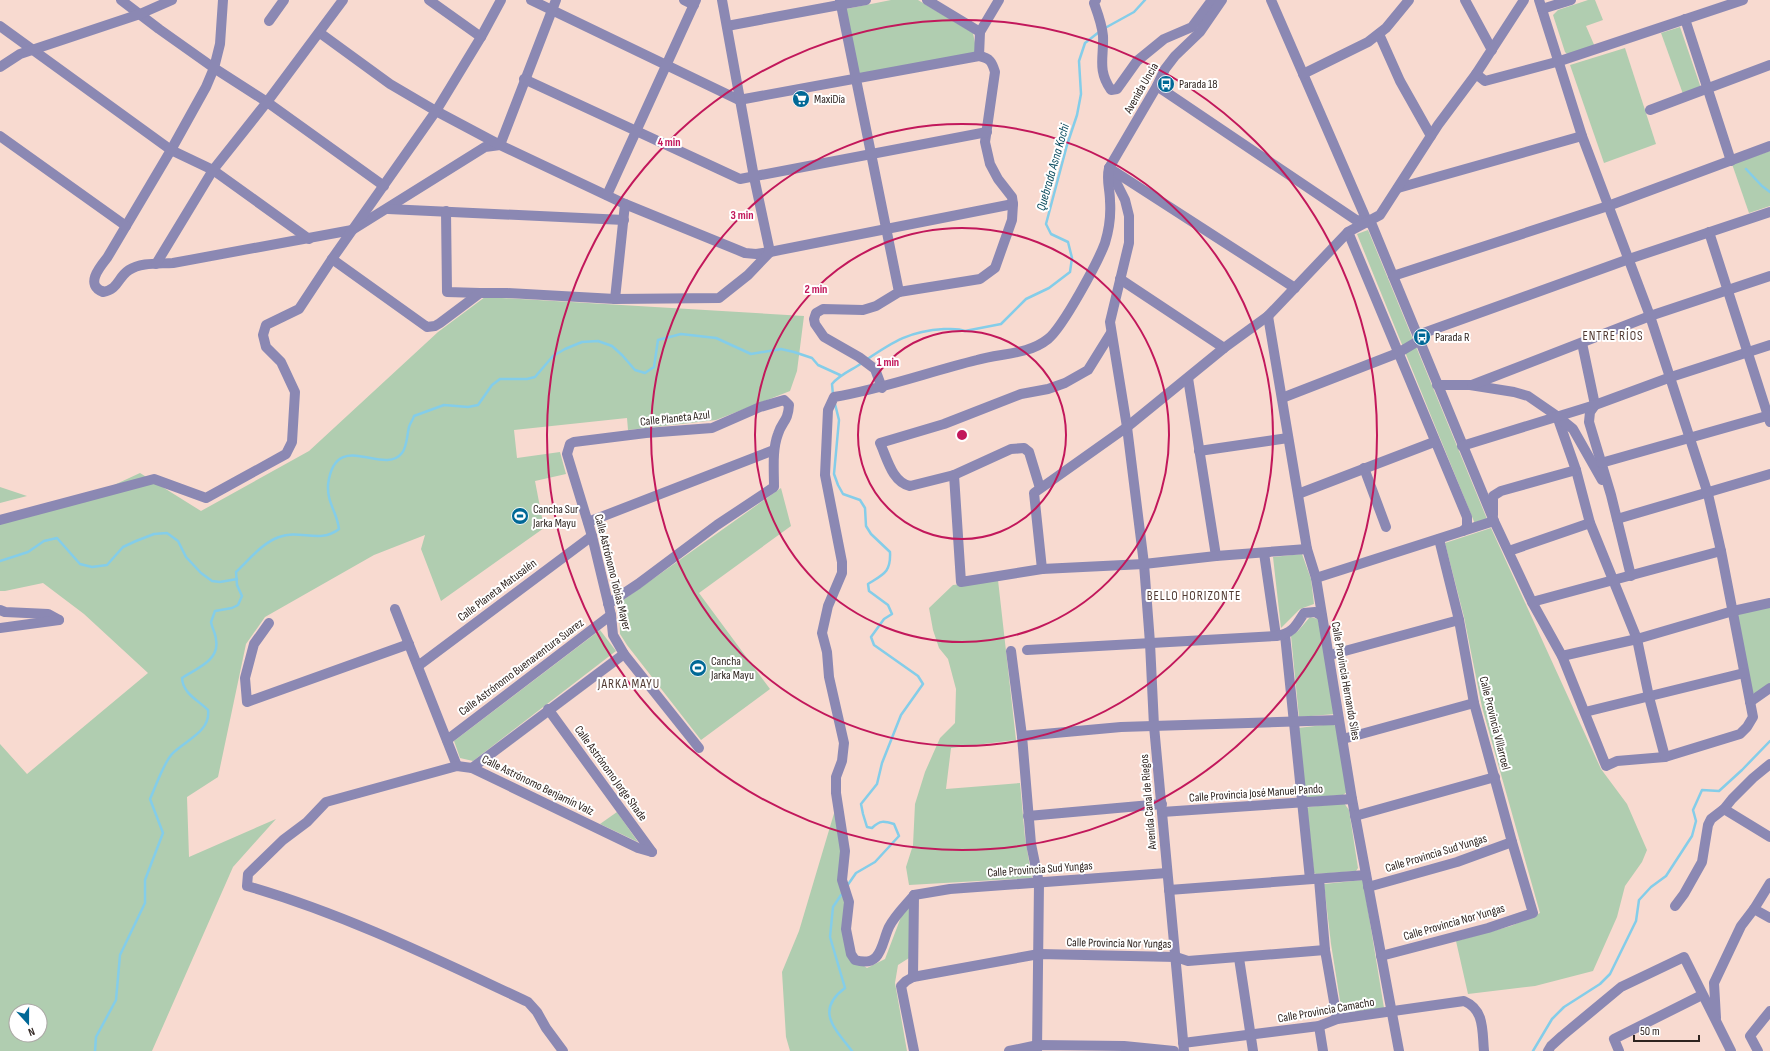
<svg xmlns="http://www.w3.org/2000/svg" width="1770" height="1051" font-family="'Sofia Sans Condensed',sans-serif">
<style>
.green{fill:#b0cdb0;fill-rule:evenodd}
.lines{fill:none;stroke-linecap:round;stroke-linejoin:round}
.stream{stroke:#84cde9;stroke-width:2.5}
.minor{stroke:#8b88b3;stroke-width:10}
.ring{fill:none;stroke:#c2185b;stroke-width:2}
.labels{text-anchor:middle;stroke-width:4;stroke-linejoin:round;paint-order:stroke}
.poi-label{font-size:12px;fill:#2e231f;stroke:#fff;text-anchor:start}
.street-label{font-size:12px;fill:#2e231f;stroke:#fff}
.water-label{font-size:13px;font-style:italic;fill:#06485b;stroke:#fff}
.neighbourhood-label{font-size:13px;letter-spacing:1px;fill:#503931;stroke:#fff}
.centre{fill:#c2185b;stroke:#fff;stroke-width:2}
.ring-label{font-size:12px;text-anchor:middle;font-weight:bold;fill:#c2185b;stroke:#fff;stroke-width:4;stroke-linejoin:round;paint-order:stroke}
</style>
<rect width="100%" height="100%" fill="#f8dad0"/>
<g class="green">
<polygon points="891,0 918,0 973,33 977,53 859,76 846,9"/>
<polygon points="1588,0 1595,0 1603,20 1586,26 1595,47 1567,54 1565,52 1553,15 1558,10"/>
<polygon points="1680,27 1701,88 1683,94 1661,33"/>
<polygon points="1625,48 1656,144 1604,163 1570,65"/>
<polygon points="1770,151 1770,206 1749,213 1732,164"/>
<polygon points="1368,230 1487,519 1475,524 1357,234"/>
<path d="M485 297 804 316 797 371 790 391 716 420 628 430 627 418 514 430 517 458 560 452 566 474 535 481 544 528 441 601 421 549 425 535 374 555 265 617 246 644 218 777 187 797 189 857 276 819 233 867 152 1051H0V744L27 774 148 673 84 614 43 583 5 591H0V520L75 503 140 473 201 511 309 451 438 332ZM16 1011H40V1035H16Z"/>
<polygon points="0,487 27,496 0,503"/>
<polygon points="781,488 791,526 699,593 770,689 701,740 627,645 620,634 619,603"/>
<polygon points="1491,528 1601,769 1627,804 1647,850 1642,862 1625,886 1617,917 1593,971 1535,986 1468,994 1456,941 1511,926 1540,913 1482,707 1464,617 1445,543"/>
<polygon points="1302,554 1311,579 1314,604 1300,609 1281,628 1273,557"/>
<polygon points="998,580 1016,740 951,748 946,789 1020,783 1025,838 1032,878 909,885 906,867 913,845 915,804 925,772 940,738 955,723 956,689 948,659 939,648 933,630 929,608 953,585"/>
<polygon points="1770,607 1770,683 1755,694 1751,693 1737,614"/>
<polygon points="1310,617 1318,619 1335,714 1299,717 1291,636 1298,631"/>
<polygon points="600,630 616,651 473,761 460,758 454,741"/>
<polygon points="1332,724 1336,726 1347,792 1343,795 1306,798 1298,728"/>
<polygon points="838,800 847,955 867,968 885,959 909,896 909,958 898,965 895,983 907,1051 790,1051 786,1037 782,972 799,931"/>
<polygon points="1344,803 1349,810 1358,868 1356,871 1316,874 1314,873 1307,808 1309,807"/>
<polygon points="617,812 638,842 600,824"/>
<polygon points="1363,880 1384,1008 1342,1013 1331,944 1324,884"/>
</g>
<g class="lines">
<g class="stream">
<polyline points="1105,28 1134,12 1145,0"/>
<polyline points="1746,169 1762,186 1770,192"/>
<path d="M866 360C894 341 910 331 944 329 951 329 958 328 965 331L1001 324 1026 299 1049 288 1070 272 1072 258 1068 242 1051 234 1046 224 1067 145 1077 115 1081 94 1079 61 1085 43 1099 32"/>
<path d="M833 395 832 384C840 374 852 370 862 363"/>
<path d="M835 404 839 420 834 474 838 485 843 494 860 500 865 508 866 526 871 534 890 552C891 572 884 574 868 584L869 591 888 605 892 614 884 619 871 637 874 645 918 676 923 684 901 715 882 763 877 784 861 804 863 814 867 827 872 828C880 820 884 821 894 824L899 836 875 862 856 873 847 886"/>
<polyline points="0,561 28,552 44,541 57,538 80,564 92,567 107,565 123,547 136,541 154,534 167,533 178,541 186,557 201,573 212,581 220,582 237,579"/>
<path d="M841 895 833 907 830 937 845 988C815 1010 834 1028 852 1051"/>
<path d="M95 1051 96 1037 116 1000 120 955 145 903V880L163 833 150 799C156 786 163 764 172 754 184 741 211 732 208 710 198 700 183 694 182 678 195 669 220 661 216 640 216 634 212 628 211 622L215 611 232 608 238 605 242 596 237 585 236 572C249 560 262 543 279 537 300 529 320 544 339 529 337 512 327 503 328 485 335 427 383 477 402 453 407 447 407 435 409 427 410 423 413 420 414 416L444 405 468 407 478 405 492 385 500 379H527L535 377 553 356 565 349 582 342 598 341 612 346 622 355 635 370 645 373 654 367 658 340 681 334 716 338 751 354 781 349 794 352 812 358 818 365 840 375"/>
<polyline points="1533,1051 1552,1019 1564,1007 1600,984 1610,974 1636,921 1639,900 1651,887 1666,876 1692,836 1696,821 1693,810 1702,790 1719,791 1742,770 1770,741"/>
</g>
<g class="minor">
<polyline points="121,0 159,29 214,68 267,102 384,186"/>
<path d="M223 0 220 44 214 68 206 87 171 150 107 258C99 268 85 285 103 292 119 289 117 278 129 270 141 262 159 264 173 263L352 230 485 147 500 145 625 204 745 253 756 254 770 252 1013 204"/>
<polyline points="429,0 481,37"/>
<path d="M531 0 739 100 979 56C990 58 992 62 995 72L985 142 990 164 998 179 1012 197 1013 204 1012 220 995 268 980 279 899 292"/>
<polyline points="684,0 694,5"/>
<polyline points="840,0 899,292 876,306 863,310 823,309 816,313 814,319 815,324 824,337 859,357 875,369 882,388"/>
<polyline points="927,0 980,32"/>
<path d="M1096 0 1094 3C1098 14 1102 24 1103 36 1104 57 1097 70 1111 90L1117 89 1137 61 1164 39 1192 27 1212 0"/>
<polyline points="1271,0 1367,221 1372,225 1494,521 1532,602 1562,656 1606,766 1617,761 1665,757 1740,734 1747,727 1753,717 1721,551 1708,494 1650,316 1582,136 1539,0"/>
<polyline points="1465,0 1492,50"/>
<polyline points="1542,9 1571,0"/>
<polyline points="1685,19 1731,161"/>
<polyline points="269,21 284,0"/>
<polyline points="0,26 171,150 213,170 309,239"/>
<polyline points="727,26 866,0"/>
<polyline points="320,33 390,84 436,111 500,145 556,0"/>
<polyline points="1379,34 1400,81 1431,136"/>
<polyline points="979,56 980,32 999,0"/>
<polyline points="0,67 20,54 140,14 172,0"/>
<polyline points="1303,74 1368,42 1386,28 1409,0"/>
<polyline points="1476,74 1485,81 1560,61 1743,0"/>
<polyline points="524,79 740,179 987,132"/>
<polyline points="1157,86 1356,220 1367,221"/>
<polyline points="1650,110 1770,65"/>
<polyline points="0,136 126,226"/>
<polyline points="1109,168 1125,200 1129,216 1129,243 1110,322 1127,427 1144,564 1150,643 1154,726 1184,1051"/>
<polyline points="1109,168 1295,288"/>
<polyline points="1398,188 1582,136"/>
<polyline points="607,195 696,0"/>
<polyline points="388,209 624,220"/>
<polyline points="446,211 447,292 480,293"/>
<polyline points="1348,232 1467,517 1467,527 1463,531"/>
<polyline points="1709,232 1770,422"/>
<polyline points="332,259 427,327 435,326 440,323 480,293 507,293 615,299 719,298 748,275 770,252 754,177 722,0"/>
<polyline points="156,264 213,170 267,102 343,0"/>
<polyline points="1393,276 1608,206 1770,146"/>
<polyline points="1120,279 1224,348"/>
<polyline points="615,299 625,204"/>
<polyline points="1268,316 1307,549 1316,578 1352,799 1399,1051"/>
<polyline points="1418,335 1629,259 1770,212"/>
<polyline points="1582,343 1595,405 1590,412 1589,422 1611,495 1631,576"/>
<polyline points="1188,378 1216,556"/>
<polyline points="1437,385 1470,385 1514,392 1528,396 1557,416 1576,470 1590,523 1637,639 1649,697 1665,757"/>
<polyline points="1472,385 1650,316 1770,276"/>
<polyline points="1282,398 1398,353 1420,340"/>
<polyline points="1557,416 1573,429 1602,480"/>
<polyline points="1462,446 1595,405 1671,377 1770,345"/>
<polyline points="1199,451 1288,438"/>
<polyline points="1601,463 1770,415"/>
<polyline points="1364,468 1386,527"/>
<polyline points="954,475 961,582 1042,569 1144,564 1216,556 1307,549"/>
<path d="M1040 488 1029 452 1024 448 1011 449 954 475 910 486C892 482 887 458 880 443L944 424 1021 394 1048 389 1065 383 1088 370 1111 333"/>
<polyline points="1298,494 1434,442"/>
<polyline points="1493,515 1493,496 1501,491 1576,470"/>
<polyline points="1617,519 1770,474"/>
<polyline points="0,520 154,479 206,498 286,454 292,442 295,392 281,362 266,347 263,335 266,325 299,309 332,259 436,111 481,37 501,0"/>
<polyline points="588,522 774,450"/>
<polyline points="1509,551 1590,523"/>
<polyline points="1264,553 1276,636"/>
<polyline points="1042,569 1034,493 1127,427 1224,348 1268,316 1348,232 1380,215 1438,125 1476,74 1524,0"/>
<polyline points="1316,578 1494,521"/>
<polyline points="1532,602 1721,551"/>
<path d="M608 604 638 584 717 525 774 487C774 470 772 450 778 434 782 421 788 422 789 405L784 400 760 407 712 428 646 433 574 442 570 444 567 454 592 536 611 615 613 635 624 654 699 748"/>
<polyline points="395,609 457,766"/>
<polyline points="0,610 5,612 48,614 59,620"/>
<polyline points="269,623 254,644 245,678 247,702 409,644"/>
<polyline points="0,628 59,620"/>
<polyline points="1285,635 1310,879"/>
<path d="M1027 650 1276 636C1292 634 1296 626 1304 613L1315 612 1322 616"/>
<polyline points="1011,651 1022,736 1031,844 1039,883 1037,1051"/>
<polyline points="1330,655 1459,620"/>
<polyline points="1562,656 1637,639 1733,611 1770,603"/>
<polyline points="418,666 592,536"/>
<polyline points="1750,702 1770,688"/>
<polyline points="548,709 652,852"/>
<polyline points="1585,712 1744,673"/>
<polyline points="1022,736 1121,727 1339,720"/>
<polyline points="1343,739 1474,703"/>
<polyline points="447,740 611,615"/>
<polyline points="472,768 624,654"/>
<polyline points="1724,809 1770,837"/>
<polyline points="1162,812 1352,799"/>
<polyline points="1028,816 1162,804"/>
<polyline points="1355,816 1495,777"/>
<polyline points="1319,879 1325,950 1337,1019"/>
<polyline points="1368,887 1457,862 1512,842"/>
<polyline points="1169,890 1366,875"/>
<path d="M914 895C906 905 895 915 889 927 881 944 882 968 855 960L851 954 846 929 849 902 842 880 845 851 836 793V777L842 761 844 743 829 677 827 652 822 633 828 606 842 573V562L825 475 828 410 834 397C883 389 928 372 977 360 1001 353 1028 355 1048 339 1063 327 1098 262 1105 243 1109 230 1111 215 1110 201 1110 189 1106 180 1109 168L1157 86 1165 69 1175 56 1200 32 1222 0"/>
<polyline points="914,895 950,889 1167,873"/>
<polyline points="1675,906 1684,894 1702,862 1708,825 1711,819 1724,809 1732,799 1753,778 1770,764"/>
<polyline points="1754,909 1770,918"/>
<polyline points="1381,956 1488,928 1533,913 1512,842 1474,703 1459,620 1439,539"/>
<polyline points="1239,958 1253,1051"/>
<polyline points="913,977 1039,954 1176,957 1188,961 1325,950"/>
<polyline points="1716,1018 1714,983 1741,926 1754,909 1770,883"/>
<polyline points="1319,1026 1323,1051"/>
<path d="M1183 1043 1319 1026 1337 1019 1464 1001C1485 1010 1482 1031 1484 1051"/>
<path d="M563 1051 546 1028 537 1012 528 1002C436 959 345 914 247 886L248 874 283 840 307 822 326 802 457 766 472 768 638 848 652 852"/>
<polyline points="914,1051 901,986 906,981 913,977 914,895"/>
<polyline points="1009,1051 1038,1045 1124,1046 1174,1051"/>
<polyline points="1548,1051 1551,1046 1562,1036 1621,987 1684,957 1731,1051"/>
<polyline points="1619,1051 1614,1039 1702,995"/>
<polyline points="1758,1051 1750,1036 1770,1011"/>
</g>
</g>
<g class="ring">
<circle cx="962" cy="435" r="104"/>
<circle cx="962" cy="435" r="207"/>
<circle cx="962" cy="435" r="311"/>
<circle cx="962" cy="435" r="415"/>
</g>
<defs>
<g id="bus-disc" transform="scale(0.9)"><circle r="9.5" fill="#006896" stroke="#fff"/><path d="M-5-6H5V4H4V6H2V4H-2V6H-4V4H-5ZM-3.5-4V0h7V-4ZM-3.5 1.2v1.5H-2V1.2ZM2 1.2v1.5H3.5V1.2Z" fill="#fff"/></g>
<g id="supermarket-disc" transform="scale(0.9)"><circle r="9.5" fill="#006896" stroke="#fff"/><path d="M-6-5.5h2.5l.6 2H6L4.5 2H-2.5L-4.4-4H-6ZM-1.5 3.2a1.3 1.3 0 1 0 .1 0ZM3 3.2a1.3 1.3 0 1 0 .1 0Z" fill="#fff"/></g>
<g id="stadium-disc" transform="scale(0.9)"><circle r="9.5" fill="#006896" stroke="#fff"/><path d="M0-5a6.5 5 0 1 0 0 10a6.5 5 0 1 0 0-10ZM-3.5-1.8h7v3.6h-7Z" fill="#fff"/></g>
</defs>
<g fill-rule="evenodd">
<use href="#bus-disc" x="1166" y="84"/>
<use href="#supermarket-disc" x="801" y="99"/>
<use href="#bus-disc" x="1422" y="337"/>
<use href="#stadium-disc" x="520" y="516"/>
<use href="#stadium-disc" x="698" y="668"/>
</g>
<g class="labels">
<g class="poi-label">
<text x="1179" y="88">Parada 18</text>
<text x="814" y="103">MaxiDía</text>
<text x="1435" y="341">Parada R</text>
<text x="533" y="513">Cancha Sur<tspan x="533" dy="14">Jarka Mayu</tspan></text>
<text x="711" y="665">Cancha<tspan x="711" dy="14">Jarka Mayu</tspan></text>
</g>
<g class="street-label">
<text transform="translate(1141 88) rotate(-60)" y="4">Avenida Uncia</text>
<text transform="translate(675 418) rotate(-6)" y="4">Calle Planeta Azul</text>
<text transform="translate(613 572) rotate(76)" y="4">Calle Astrónomo Tobías Mayer</text>
<text transform="translate(497 590) rotate(-37)" y="4">Calle Planeta Matusalén</text>
<text transform="translate(521 667) rotate(-37)" y="4">Calle Astrónomo Buenaventura Suarez</text>
<text transform="translate(1346 681) rotate(80)" y="4">Calle Provincia Hernando Siles</text>
<text transform="translate(1495 723) rotate(76)" y="4">Calle Provincia Villarroel</text>
<text transform="translate(611 773) rotate(54)" y="4">Calle Astrónomo Jorge Shade</text>
<text transform="translate(538 785) rotate(26)" y="4">Calle Astrónomo Benjamín Valz</text>
<text transform="translate(1256 793) rotate(-4)" y="4">Calle Provincia José Manuel Pando</text>
<text transform="translate(1148 802) rotate(-95)" y="4">Avenida Canal de Riegos</text>
<text transform="translate(1436 853) rotate(-17)" y="4">Calle Provincia Sud Yungas</text>
<text transform="translate(1040 869) rotate(-4)" y="4">Calle Provincia Sud Yungas</text>
<text transform="translate(1454 922) rotate(-16)" y="4">Calle Provincia Nor Yungas</text>
<text transform="translate(1119 943) rotate(1)" y="4">Calle Provincia Nor Yungas</text>
<text transform="translate(1326 1010) rotate(-10)" y="4">Calle Provincia Camacho</text>
</g>
<g class="water-label">
<text transform="translate(1052 167) rotate(-74)" y="5">Quebrada Asna Kochi</text>
</g>
<g class="neighbourhood-label">
<text x="1613" y="340">ENTRE RÍOS</text>
<text x="1194" y="600">BELLO HORIZONTE</text>
<text x="629" y="688">JARKA MAYU</text>
</g>
</g>
<circle cx="962" cy="435" r="6" class="centre"/>
<g class="ring-label">
<text x="669" y="146">4 min</text>
<text x="742" y="219">3 min</text>
<text x="816" y="293">2 min</text>
<text x="888" y="366">1 min</text>
</g>
<g transform="translate(28 1023) rotate(159)"><circle r="19" fill="#ffffff" stroke="#aba7a5"/>
<path d="M0-3L7 15L0 10L-7 15Z" fill="#006896"/>
<text y="-6" font-size="11" font-weight="bold" text-anchor="middle" fill="#2e231f">N</text>
</g>
<path d="M1634 1035v6h65v-6" fill="none" stroke="#2e231f" stroke-width="2"/>
<text x="1640" y="1035" font-size="12" fill="#2e231f" stroke="#ffffff" stroke-width="3" paint-order="stroke">50 m</text>
</svg>
